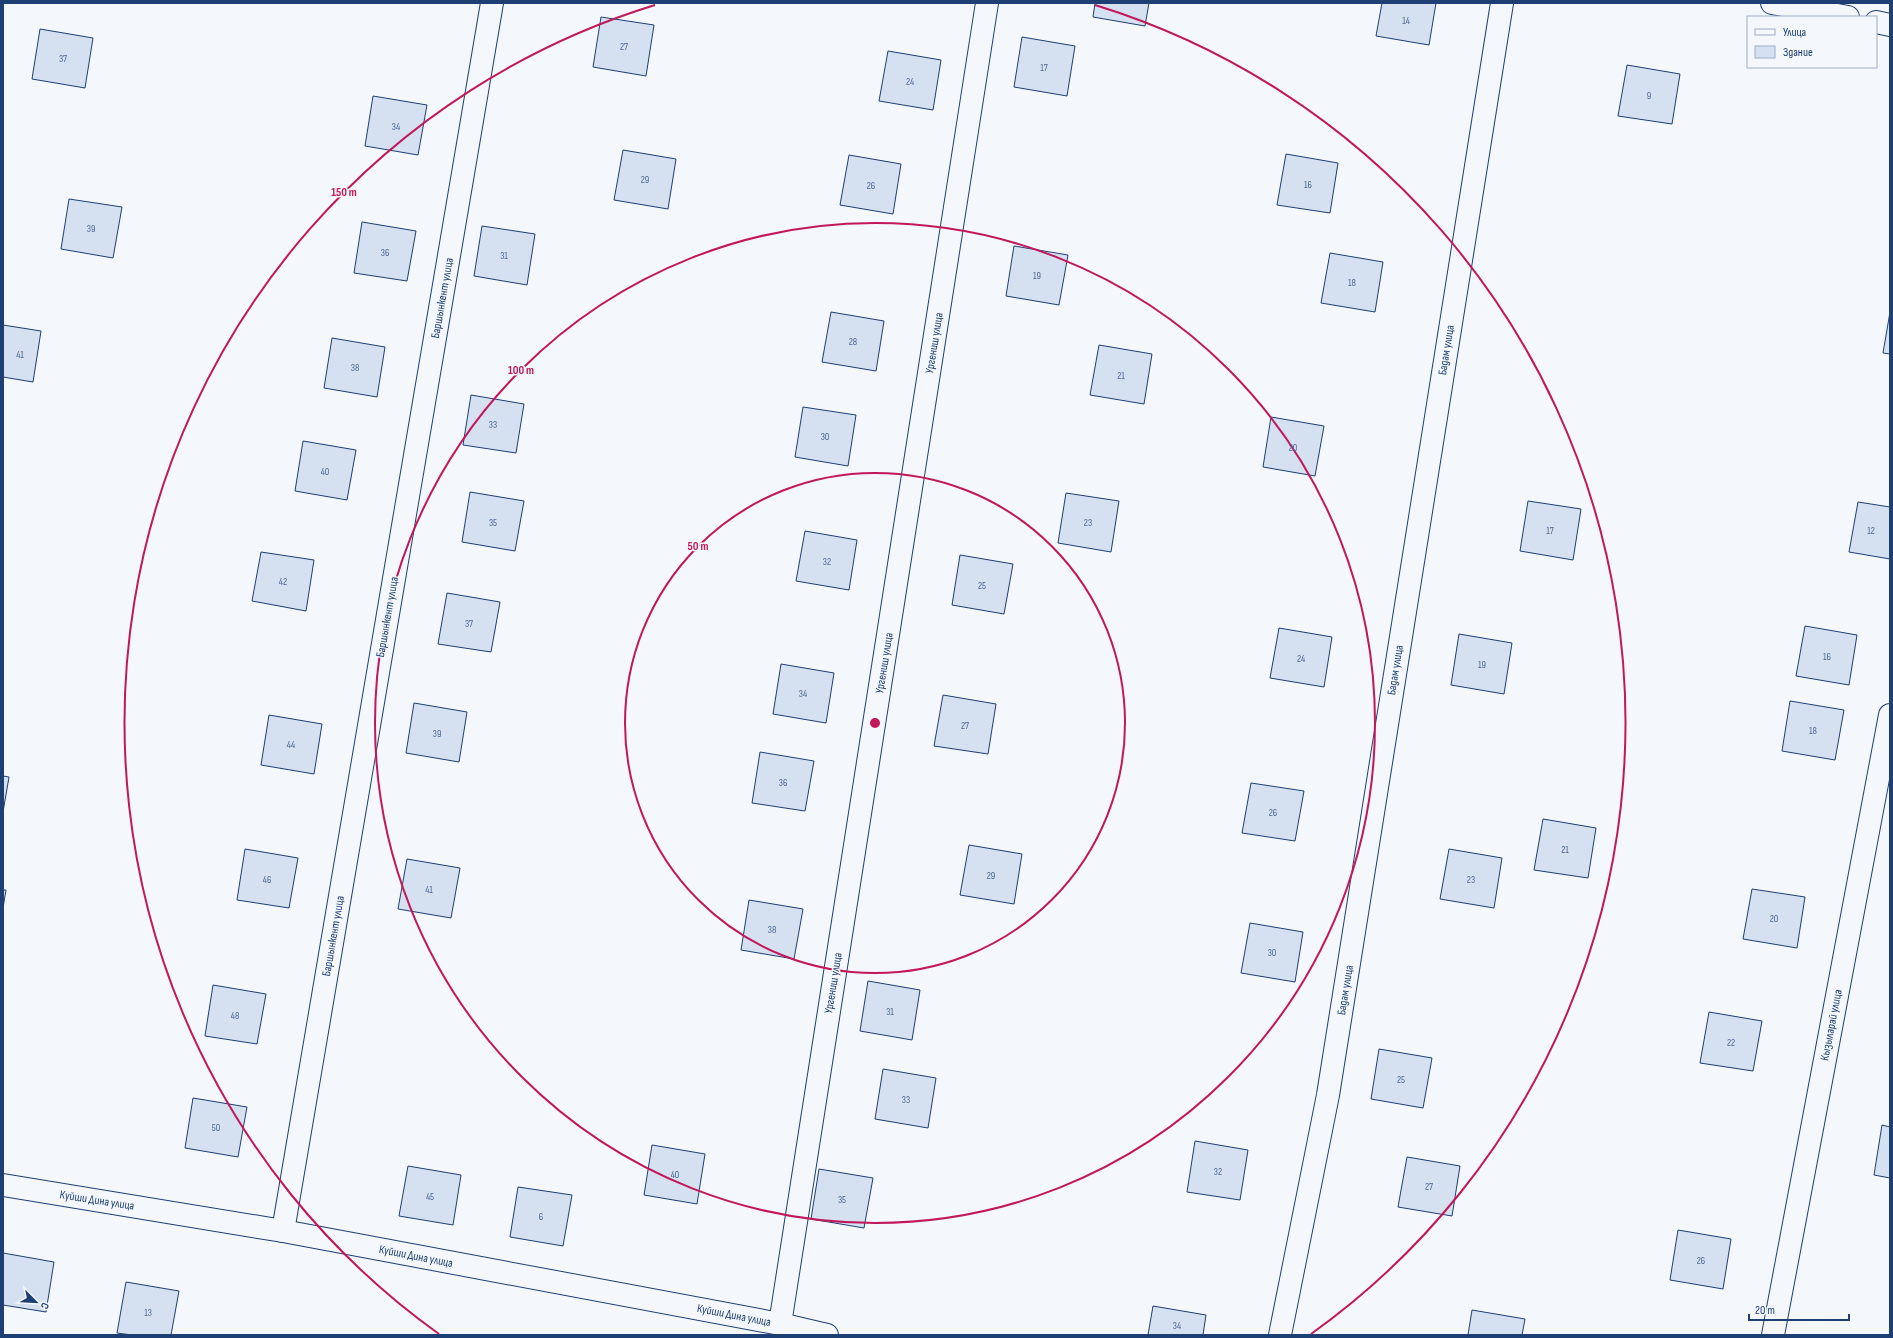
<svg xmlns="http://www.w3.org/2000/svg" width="1893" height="1338" font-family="'Sofia Sans Condensed',sans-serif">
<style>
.building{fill:#d5e0f0;stroke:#1d3f73}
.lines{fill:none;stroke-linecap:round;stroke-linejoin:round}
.street-casing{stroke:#1d3f73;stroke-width:24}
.street{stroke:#f4f7fb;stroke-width:22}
.ring{fill:none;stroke:#c2185b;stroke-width:2}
.labels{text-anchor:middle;stroke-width:3;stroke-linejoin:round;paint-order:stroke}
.number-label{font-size:10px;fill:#4b6792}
.street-label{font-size:12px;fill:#1d3f73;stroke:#f4f7fb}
.centre{fill:#c2185b;stroke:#f4f7fb;stroke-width:2}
.ring-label{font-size:12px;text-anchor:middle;font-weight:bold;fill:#c2185b;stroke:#f4f7fb;stroke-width:3;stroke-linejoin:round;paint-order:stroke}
</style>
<rect width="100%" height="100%" fill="#f4f7fb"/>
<g class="building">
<polygon points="1095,3 1149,3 1145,26 1093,17"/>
<polygon points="1382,3 1436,3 1429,45 1376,36"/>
<polygon points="601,17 654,25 646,76 593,67"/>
<polygon points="40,29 93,38 85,88 32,79"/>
<polygon points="1022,37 1075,46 1067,96 1014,87"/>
<polygon points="888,51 941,60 933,110 879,101"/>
<polygon points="1627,65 1680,74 1672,124 1618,116"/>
<polygon points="373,96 427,105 418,155 365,146"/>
<polygon points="623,150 676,159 668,209 614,200"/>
<polygon points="1286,154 1338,163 1330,213 1277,205"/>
<polygon points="849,155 901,164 893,214 840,205"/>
<polygon points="69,199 122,207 113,258 61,249"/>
<polygon points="362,222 416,231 407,281 354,273"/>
<polygon points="482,226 535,234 527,285 474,276"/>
<polygon points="1014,246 1068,255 1059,305 1006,296"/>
<polygon points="1330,253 1383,262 1375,312 1321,303"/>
<polygon points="831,312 884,321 876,371 822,362"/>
<polygon points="1890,312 1890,354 1883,353"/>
<polygon points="3,325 41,331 33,382 3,377"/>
<polygon points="332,338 385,347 377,397 324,388"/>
<polygon points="1099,345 1152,354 1144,404 1090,395"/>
<polygon points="471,395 524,404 516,453 463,445"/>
<polygon points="803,407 856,415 848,466 795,457"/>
<polygon points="1271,417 1324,426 1315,476 1263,467"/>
<polygon points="303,441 356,450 347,500 295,491"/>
<polygon points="470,492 524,501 515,551 462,542"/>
<polygon points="1066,493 1119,501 1111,552 1058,543"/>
<polygon points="1528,501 1581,509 1573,560 1520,551"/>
<polygon points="1858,502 1890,507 1890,559 1849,552"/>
<polygon points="805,531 857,540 849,590 796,581"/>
<polygon points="261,552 314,560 306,611 252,601"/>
<polygon points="960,555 1013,564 1004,614 952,605"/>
<polygon points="447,593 500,602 491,652 438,644"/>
<polygon points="1805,626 1857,635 1849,685 1796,676"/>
<polygon points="1279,628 1332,637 1324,687 1270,678"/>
<polygon points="1459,634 1512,643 1504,694 1451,685"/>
<polygon points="781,664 834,673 826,723 773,714"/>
<polygon points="943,695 996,704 988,754 934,746"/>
<polygon points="1790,701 1844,710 1835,760 1782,751"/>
<polygon points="414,703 467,712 459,762 406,753"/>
<polygon points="269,715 322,724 314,774 261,765"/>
<polygon points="760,752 814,761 805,811 752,803"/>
<polygon points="3,776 9,777 3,812"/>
<polygon points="1251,783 1304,791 1295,841 1242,833"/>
<polygon points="1543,819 1596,828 1588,878 1534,870"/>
<polygon points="969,845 1022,854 1014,904 960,895"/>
<polygon points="245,849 298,858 289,908 237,900"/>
<polygon points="1449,849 1502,858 1494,908 1440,899"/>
<polygon points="407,859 460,868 451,918 398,909"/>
<polygon points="1752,889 1805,897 1797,948 1743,939"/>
<polygon points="3,890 6,890 3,908"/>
<polygon points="749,900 803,909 794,959 741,950"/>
<polygon points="1250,923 1303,932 1295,982 1241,973"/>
<polygon points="868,981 920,990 912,1040 860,1031"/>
<polygon points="213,985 266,994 257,1044 205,1036"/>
<polygon points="1709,1012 1762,1021 1753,1071 1700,1063"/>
<polygon points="1379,1049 1432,1058 1423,1108 1371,1099"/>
<polygon points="883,1069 936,1078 928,1128 875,1119"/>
<polygon points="193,1098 247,1107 238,1157 185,1148"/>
<polygon points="1882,1125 1890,1127 1890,1178 1874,1175"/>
<polygon points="1195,1141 1248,1150 1240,1200 1187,1192"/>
<polygon points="652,1145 705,1154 697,1204 644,1195"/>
<polygon points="1407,1157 1460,1166 1452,1216 1398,1207"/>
<polygon points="408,1166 461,1175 453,1225 399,1216"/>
<polygon points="819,1169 873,1178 864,1228 811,1219"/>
<polygon points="518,1187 572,1195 563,1246 510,1237"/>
<polygon points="1678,1230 1731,1239 1723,1289 1670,1280"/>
<polygon points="3,1253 54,1262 46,1312 3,1305"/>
<polygon points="126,1282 179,1291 171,1335 132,1335 117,1333"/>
<polygon points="1153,1306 1206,1315 1203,1335 1148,1335"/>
<polygon points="1472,1310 1525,1319 1522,1335 1468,1335"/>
</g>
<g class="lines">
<g class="street-casing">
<g id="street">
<polyline points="1772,3 1848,17"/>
<polyline points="1876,22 1890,25"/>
<polyline points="3,1185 283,1231 780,1324 827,1335"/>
<polyline points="283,1231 492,3"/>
<polyline points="780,1324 987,3"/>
<polyline points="1280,1335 1328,1095 1502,3"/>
<polyline points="1773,1335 1890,715"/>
</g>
</g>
<use href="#street" class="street"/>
</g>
<g class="ring">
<circle cx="875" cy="723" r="250"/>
<circle cx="875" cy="723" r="500"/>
<path d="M439 1334A751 751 0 0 1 655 5M1095 5A751 751 0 0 1 1311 1334"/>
</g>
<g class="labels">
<g class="number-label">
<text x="1406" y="24">14</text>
<text x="624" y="50">27</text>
<text x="63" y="62">37</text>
<text x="1044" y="71">17</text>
<text x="910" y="85">24</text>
<text x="1649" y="99">9</text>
<text x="396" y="130">34</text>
<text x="645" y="183">29</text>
<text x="1308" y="188">16</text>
<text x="871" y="189">26</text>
<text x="91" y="232">39</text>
<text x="385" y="256">36</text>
<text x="504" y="259">31</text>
<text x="1037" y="279">19</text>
<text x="1352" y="286">18</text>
<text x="853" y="345">28</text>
<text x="20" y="358">41</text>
<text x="355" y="371">38</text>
<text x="1121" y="379">21</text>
<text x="493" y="428">33</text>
<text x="825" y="440">30</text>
<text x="1293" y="451">20</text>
<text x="325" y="475">40</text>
<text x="493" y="526">35</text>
<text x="1088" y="526">23</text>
<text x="1550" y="534">17</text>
<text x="1871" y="534">12</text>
<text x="827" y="565">32</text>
<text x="283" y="585">42</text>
<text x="982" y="589">25</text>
<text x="469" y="627">37</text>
<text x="1827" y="660">16</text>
<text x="1301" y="662">24</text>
<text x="1482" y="668">19</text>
<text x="803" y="697">34</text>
<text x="965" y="729">27</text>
<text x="1813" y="734">18</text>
<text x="437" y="737">39</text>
<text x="291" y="748">44</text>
<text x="783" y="786">36</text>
<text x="1273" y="816">26</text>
<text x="1565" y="853">21</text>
<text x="991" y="879">29</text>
<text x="267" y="883">46</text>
<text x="1471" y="883">23</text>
<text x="429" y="893">41</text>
<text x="1774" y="922">20</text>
<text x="772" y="933">38</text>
<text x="1272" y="956">30</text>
<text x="890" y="1015">31</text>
<text x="235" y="1019">48</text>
<text x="1731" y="1046">22</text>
<text x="1401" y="1083">25</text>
<text x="906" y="1103">33</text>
<text x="216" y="1131">50</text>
<text x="1218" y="1175">32</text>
<text x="675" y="1178">40</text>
<text x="1429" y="1190">27</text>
<text x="430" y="1200">45</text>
<text x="842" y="1203">35</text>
<text x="541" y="1220">6</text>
<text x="1701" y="1264">26</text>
<text x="148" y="1316">13</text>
<text x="1177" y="1329">34</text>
</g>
<g class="street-label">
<text transform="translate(442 298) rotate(-80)" y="4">Баршынкент улица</text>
<text transform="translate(934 343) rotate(-81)" y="4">Ургениш улица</text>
<text transform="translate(1446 350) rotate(-81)" y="4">Бадам улица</text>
<text transform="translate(387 617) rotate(-80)" y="4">Баршынкент улица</text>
<text transform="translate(884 663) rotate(-81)" y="4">Ургениш улица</text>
<text transform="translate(1395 670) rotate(-81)" y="4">Бадам улица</text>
<text transform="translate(333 936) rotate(-80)" y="4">Баршынкент улица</text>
<text transform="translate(833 983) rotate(-81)" y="4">Ургениш улица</text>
<text transform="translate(1345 990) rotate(-81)" y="4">Бадам улица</text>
<text transform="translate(1831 1025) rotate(-79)" y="4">Кызыларай улица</text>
<text transform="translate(97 1200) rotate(9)" y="4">Куйши Дина улица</text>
<text transform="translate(416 1256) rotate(11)" y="4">Куйши Дина улица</text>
<text transform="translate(734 1315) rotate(11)" y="4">Куйши Дина улица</text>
</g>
</g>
<circle cx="875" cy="723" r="6" class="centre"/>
<g class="ring-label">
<text x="344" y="196">150 m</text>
<text x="521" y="374">100 m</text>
<text x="698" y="550">50 m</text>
</g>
<rect width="1893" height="1338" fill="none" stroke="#1d3f73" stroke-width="8"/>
<rect x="1747" y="16" width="130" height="52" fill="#f4f7fb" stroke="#9eadc5"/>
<rect x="1755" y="29" width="20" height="6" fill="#f4f7fb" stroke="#9eadc5"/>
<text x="1783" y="36" font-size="12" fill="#1d3f73">Улица</text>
<rect x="1755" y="46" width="20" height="12" fill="#d5e0f0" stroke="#9eadc5"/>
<text x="1783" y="56" font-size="12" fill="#1d3f73">Здание</text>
<g transform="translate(36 1302) rotate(114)" stroke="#f4f7fb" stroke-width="3" paint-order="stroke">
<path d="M0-3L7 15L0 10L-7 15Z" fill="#1d3f73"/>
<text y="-6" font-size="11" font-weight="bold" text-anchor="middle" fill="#1d3f73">С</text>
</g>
<path d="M1749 1314v6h100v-6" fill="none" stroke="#1d3f73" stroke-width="2"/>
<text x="1755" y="1314" font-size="12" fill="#1d3f73" stroke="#f4f7fb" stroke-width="3" paint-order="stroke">20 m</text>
</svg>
